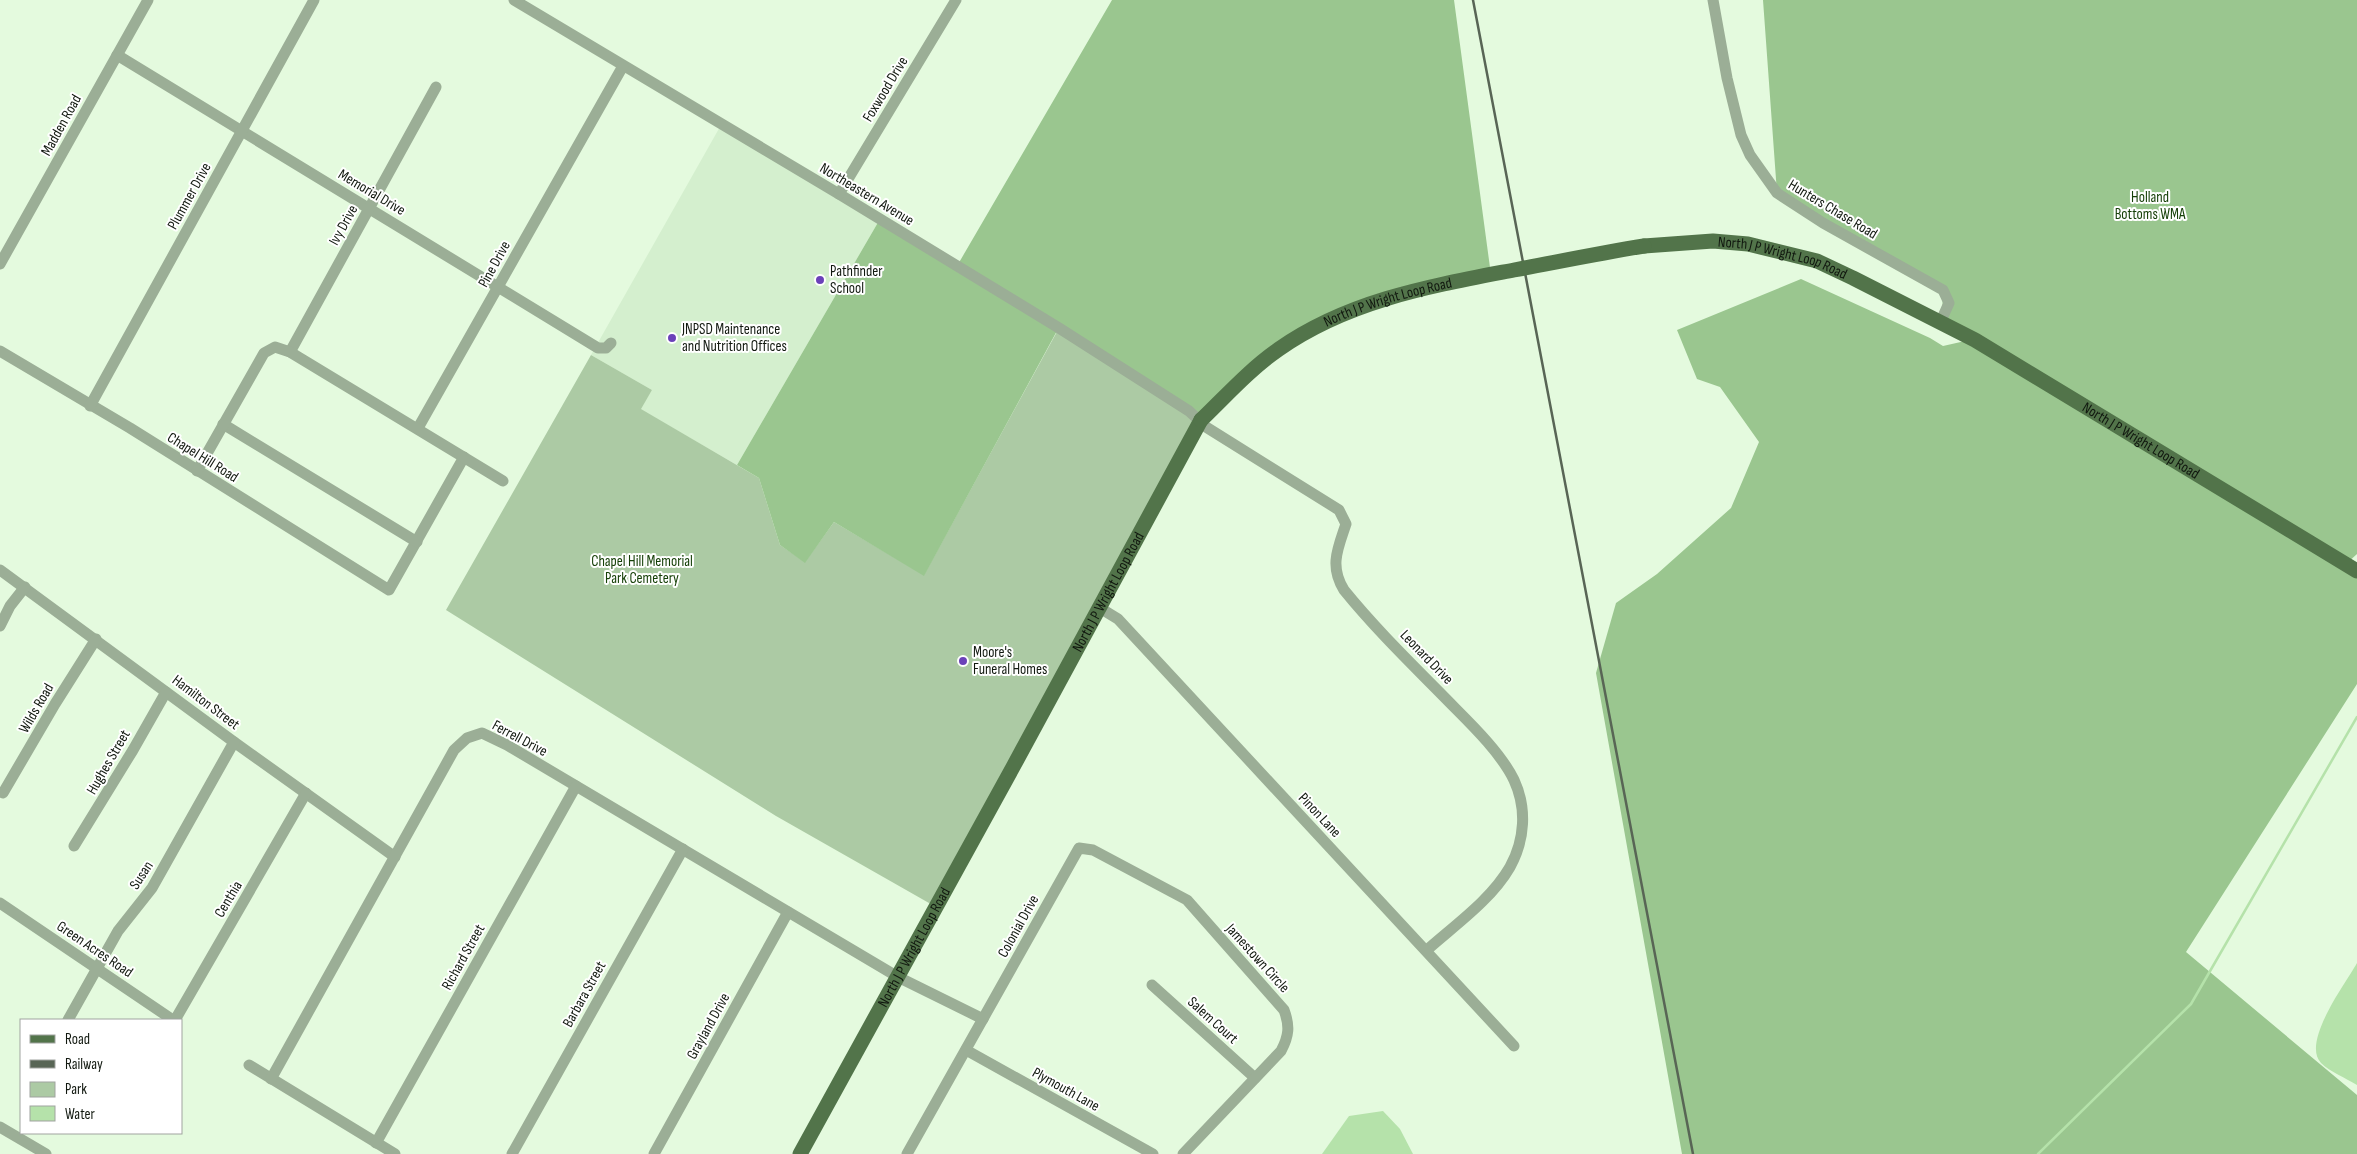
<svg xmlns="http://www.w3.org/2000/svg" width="2357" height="1154" font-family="'Sofia Sans Condensed',sans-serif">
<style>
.built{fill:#d4efce}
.green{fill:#accaa4}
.forest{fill:#9ac68f}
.water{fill:#b5e2aa}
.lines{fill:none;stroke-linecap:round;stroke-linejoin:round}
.stream{stroke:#b5e2aa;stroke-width:2.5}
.minor{stroke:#9bae96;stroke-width:11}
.major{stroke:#52744a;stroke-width:15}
.rail{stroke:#586555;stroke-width:2.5}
.major-bridge{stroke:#52744a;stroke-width:15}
.poi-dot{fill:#6b41b9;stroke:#fff;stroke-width:2}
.labels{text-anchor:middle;stroke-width:4;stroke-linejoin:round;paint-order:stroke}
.street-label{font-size:15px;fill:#11180f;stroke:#fff}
.park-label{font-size:15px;fill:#164008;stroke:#fff}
.poi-label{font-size:15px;fill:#11180f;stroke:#fff;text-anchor:start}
</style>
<rect width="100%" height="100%" fill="#e4fade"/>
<polygon class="built" points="721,125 880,219 737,465 640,409 652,390 591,355"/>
<polygon class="green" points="1059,328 1201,420 936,907 776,816 446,610 591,355 652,390 641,409 759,478 780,545 805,562 834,522 924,575"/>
<g class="forest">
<polygon points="1112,0 1454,0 1491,275 1319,324 1201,420 1058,329 924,576 834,522 805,563 780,545 759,478 737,465 880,219 957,266"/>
<polygon points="1763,0 2357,0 2357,554 2346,564 2357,571 2357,684 2186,952 2357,1095 2357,1154 1682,1154 1596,673 1616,603 1657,574 1731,508 1759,442 1720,387 1697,379 1677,330 1801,279 1930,338 1943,346 1974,339 1942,321 1943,290 1777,193"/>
</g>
<g class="water">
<path d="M2357 963V1085C2346 1078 2330 1072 2321 1063 2301 1042 2346 983 2357 963Z"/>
<polygon points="1383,1111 1400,1129 1413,1154 1322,1154 1349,1116"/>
</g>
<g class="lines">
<polyline class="stream" points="2038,1154 2191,1004 2357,717"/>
<g class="minor">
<path d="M514 0 839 194 1059 328 1189 411 1206 427 1339 510 1346 524C1338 548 1329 566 1344 590 1378 632 1418 670 1456 709 1475 728 1502 755 1514 780 1527 808 1525 840 1510 867 1491 900 1455 925 1427 950"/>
<polyline points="1713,0 1727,78 1741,135 1750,155 1777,193 1823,223 1943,290 1949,303 1940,323"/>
<polyline points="117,55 598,348 606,348 611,343"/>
<polyline points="839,194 956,0"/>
<polyline points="0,264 148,0"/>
<polyline points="0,351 130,428 389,590 464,457"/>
<polyline points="290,352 436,87"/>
<polyline points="90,406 314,0"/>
<polyline points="223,424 417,542"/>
<polyline points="418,428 623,66"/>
<polyline points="197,471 264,353 275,347 290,352 503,481"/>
<polyline points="0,570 234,742 395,857"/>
<polyline points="1100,608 1118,619 1514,1046"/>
<polyline points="0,626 10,606 25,587"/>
<polyline points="3,793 55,704 96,639"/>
<polyline points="74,846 133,750 166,692"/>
<polyline points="0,903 173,1020"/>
<polyline points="1152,985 1255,1078"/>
<polyline points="68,1020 118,931 152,888 234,742"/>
<polyline points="175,1020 306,793"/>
<polyline points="966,1050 1153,1154"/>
<polyline points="249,1065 395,1154"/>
<polyline points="271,1079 454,750 467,738 482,733 507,745 898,977 983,1019"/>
<polyline points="0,1127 46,1154"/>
<polyline points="376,1143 576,786"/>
<polyline points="512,1154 683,849"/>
<polyline points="654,1154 788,912"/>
<path d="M907 1154 1079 848 1093 850 1187 900 1284 1010C1290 1026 1289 1036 1281 1051L1183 1154"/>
</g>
<g class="major">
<path id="s1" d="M1644 246 1713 241 1748 244 1817 261 1853 278 1975 340 2357 571"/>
<path id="s2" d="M800 1154 1013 767 1201 420"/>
</g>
<polyline class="rail" points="1473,0 1693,1154"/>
<path class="major-bridge" id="s3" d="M1201 420C1226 396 1250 369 1279 349 1349 300 1431 286 1514 270 1557 262 1601 253 1644 246"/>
</g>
<g class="poi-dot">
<circle cx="820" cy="280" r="5"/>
<circle cx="672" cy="338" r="5"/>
<circle cx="963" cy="661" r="5"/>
</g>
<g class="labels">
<g class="street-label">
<text transform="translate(885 89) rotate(-59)" y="5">Foxwood Drive</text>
<text transform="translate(61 125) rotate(-61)" y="5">Madden Road</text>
<text transform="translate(372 192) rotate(31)" y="5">Memorial Drive</text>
<text transform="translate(867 194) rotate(31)" y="5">Northeastern Avenue</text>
<text transform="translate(189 196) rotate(-61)" y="5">Plummer Drive</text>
<text transform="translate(1833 209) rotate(31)" y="5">Hunters Chase Road</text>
<text transform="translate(343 225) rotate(-61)" y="5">Ivy Drive</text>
<text dy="5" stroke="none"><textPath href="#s1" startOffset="141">North J P Wright Loop Road</textPath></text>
<text transform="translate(494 264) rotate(-61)" y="5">Pine Drive</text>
<text dy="5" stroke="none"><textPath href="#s3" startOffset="225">North J P Wright Loop Road</textPath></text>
<text dy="5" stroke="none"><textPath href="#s1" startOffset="546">North J P Wright Loop Road</textPath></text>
<text transform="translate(203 457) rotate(32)" y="5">Chapel Hill Road</text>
<text dy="5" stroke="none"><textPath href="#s2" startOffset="641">North J P Wright Loop Road</textPath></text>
<text transform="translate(1427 657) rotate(46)" y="5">Leonard Drive</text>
<text transform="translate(206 702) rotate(37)" y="5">Hamilton Street</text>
<text transform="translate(36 708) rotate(-60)" y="5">Wilds Road</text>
<text transform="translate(520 738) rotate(28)" y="5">Ferrell Drive</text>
<text transform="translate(108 762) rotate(-60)" y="5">Hughes Street</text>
<text transform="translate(1320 815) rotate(47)" y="5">Pinon Lane</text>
<text transform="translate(141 875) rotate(-57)" y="5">Susan</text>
<text transform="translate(228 899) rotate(-59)" y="5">Centhia</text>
<text transform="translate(1018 926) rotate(-61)" y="5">Colonial Drive</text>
<text dy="5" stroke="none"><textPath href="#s2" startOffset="236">North J P Wright Loop Road</textPath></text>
<text transform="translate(95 949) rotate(34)" y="5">Green Acres Road</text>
<text transform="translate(463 957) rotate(-61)" y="5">Richard Street</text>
<text transform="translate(1258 958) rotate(48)" y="5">Jamestown Circle</text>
<text transform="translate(584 994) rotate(-61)" y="5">Barbara Street</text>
<text transform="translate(1213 1020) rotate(42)" y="5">Salem Court</text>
<text transform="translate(708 1026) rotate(-61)" y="5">Grayland Drive</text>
<text transform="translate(1066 1089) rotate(29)" y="5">Plymouth Lane</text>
</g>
<g class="park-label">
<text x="2150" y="202">Holland<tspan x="2150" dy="17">Bottoms WMA</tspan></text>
<text x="642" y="566">Chapel Hill Memorial<tspan x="642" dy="17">Park Cemetery</tspan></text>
</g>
<g class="poi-label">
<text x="830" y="276">Pathfinder<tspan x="830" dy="17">School</tspan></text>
<text x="682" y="334">JNPSD Maintenance<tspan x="682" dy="17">and Nutrition Offices</tspan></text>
<text x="973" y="657">Moore's<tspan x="973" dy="17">Funeral Homes</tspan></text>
</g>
</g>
<rect x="20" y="1019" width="162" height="115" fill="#ffffff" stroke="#a0a39f"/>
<rect x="30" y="1035" width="25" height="8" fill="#52744a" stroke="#a0a39f"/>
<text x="65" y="1044" font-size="15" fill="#11180f">Road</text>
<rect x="30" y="1060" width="25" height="8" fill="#586555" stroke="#a0a39f"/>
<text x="65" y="1069" font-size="15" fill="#11180f">Railway</text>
<rect x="30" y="1082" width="25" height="15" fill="#accaa4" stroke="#a0a39f"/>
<text x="65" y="1094" font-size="15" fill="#11180f">Park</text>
<rect x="30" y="1106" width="25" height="15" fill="#b5e2aa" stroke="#a0a39f"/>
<text x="65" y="1119" font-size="15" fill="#11180f">Water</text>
</svg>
